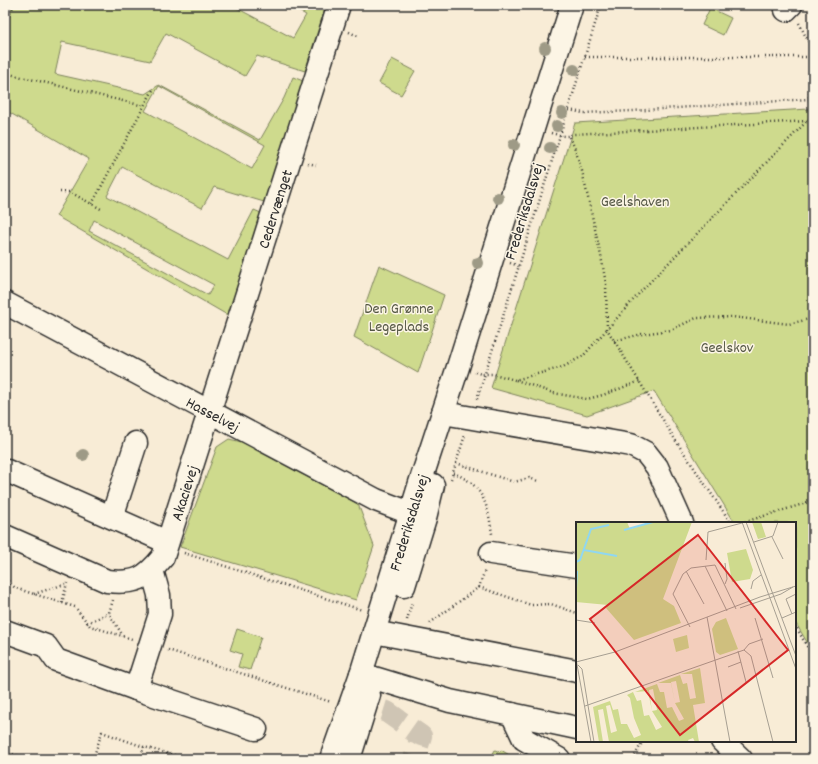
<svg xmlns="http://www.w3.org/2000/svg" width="818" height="764" font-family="Dekko,sans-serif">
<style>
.green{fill:#ceda8d;stroke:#7c825c;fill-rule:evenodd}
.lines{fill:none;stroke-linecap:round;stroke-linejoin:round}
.minor-tunnel{stroke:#cfc5b4;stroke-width:22;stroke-dasharray:22 11;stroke-linecap:butt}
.minor-casing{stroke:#2b2b2b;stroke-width:25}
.path{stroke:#2b2b2b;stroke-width:2.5;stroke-dasharray:1 3;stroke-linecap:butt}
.minor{stroke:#fcf5e5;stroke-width:22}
.tree{fill:#9e9a86}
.labels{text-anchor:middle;stroke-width:3;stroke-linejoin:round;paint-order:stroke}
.park-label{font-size:16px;fill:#545744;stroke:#fcf5e5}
.street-label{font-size:16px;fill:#2b2b2b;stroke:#fcf5e5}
.inset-river{fill:none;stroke:#90d7f1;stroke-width:2}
.inset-road{fill:none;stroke:#a69f92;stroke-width:1}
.view{fill:#d62828;fill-opacity:0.15;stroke:#d62828;stroke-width:2}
.inset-edge{fill:none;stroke:#2b2b2b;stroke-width:2}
</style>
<rect width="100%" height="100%" fill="#f8ecd6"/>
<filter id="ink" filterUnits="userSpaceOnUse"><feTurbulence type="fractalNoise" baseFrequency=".025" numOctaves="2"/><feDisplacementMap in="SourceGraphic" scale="8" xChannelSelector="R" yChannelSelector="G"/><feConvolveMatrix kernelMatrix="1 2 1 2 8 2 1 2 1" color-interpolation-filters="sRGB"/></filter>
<g filter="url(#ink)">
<g class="green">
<path d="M5 5H231L293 38 306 15 288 5H291L303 11 307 5H326L305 71 257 56 245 76 166 33 150 61 62 42 55 74 145 94 159 85 260 140 284 98 293 77 303 81 264 202 214 187 202 208 122 167 107 196 228 260 254 210 261 213 229 316 56 216 89 159 5 110ZM159 86 265 145 252 169 145 111ZM94 220 214 285 208 295 89 231Z"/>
<polygon points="710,8 731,18 723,35 702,25"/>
<polygon points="392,59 415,71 401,95 379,83"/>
<polygon points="809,109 813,117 813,652 795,622 795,523 735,523 654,391 587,415 491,388 575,123"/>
<polygon points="379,265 444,295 418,373 354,337"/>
<polygon points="229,439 242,442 358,504 374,546 356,600 180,547 217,447"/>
<polygon points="237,629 261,637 250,670 238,667 242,654 230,650"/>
<polygon points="495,750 500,752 501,750 516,759 490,759"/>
</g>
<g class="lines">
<polyline class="minor-tunnel" points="352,701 387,712 421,736 414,759"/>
<g class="minor-casing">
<g id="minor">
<polyline points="786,10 791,5"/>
<path id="s1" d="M5 303 376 500 423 518"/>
<polyline points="443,413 631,445 646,453 657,467 682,523"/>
<polyline points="7,471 167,542"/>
<polyline points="112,517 136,443"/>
<path id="s2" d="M5 536 107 581C136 584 145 579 163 557L339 5"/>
<polyline points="491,553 577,566"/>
<polyline points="404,586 425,518 433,485"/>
<polyline points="5,631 46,646 56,660 136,689 256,729"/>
<polyline points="374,632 577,671"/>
<polyline points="361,674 450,701 577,728"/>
<polyline points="136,689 160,614 159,595 152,570"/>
<polyline points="512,714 524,739 559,759"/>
<polyline points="722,741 741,759"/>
<path id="s3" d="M331 759 361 674 420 483 458 367 572 5"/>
<polyline points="349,759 369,695"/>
</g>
</g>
<g class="path">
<polyline points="5,23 14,5"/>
<polyline points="799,23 810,45 809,99 813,111"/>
<polyline points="349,32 358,36"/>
<polyline points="585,57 810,57"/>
<polyline points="5,73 144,106 153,90"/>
<polyline points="569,110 583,113 632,111 809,99"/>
<path d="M551 133C559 135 566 138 574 134L807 121"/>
<polyline points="569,137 574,146 582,171 601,256 606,284 607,329 676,441 731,523"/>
<polyline points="308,163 316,165"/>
<polyline points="60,192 70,192 101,209"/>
<polyline points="92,204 144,106"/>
<polyline points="510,263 519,266"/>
<polyline points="614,341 642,334 671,330 696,318 733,317 789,324 813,318"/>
<polyline points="475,372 481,374 494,374 515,380 563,367 583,356 644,288 807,121 813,117"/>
<polyline points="516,380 553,393 587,399 603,395 640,381"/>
<polyline points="477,399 601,5"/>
<polyline points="456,463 514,482 529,478 538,481"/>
<path d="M453 473C483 484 488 505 492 534"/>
<polyline points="451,479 465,435"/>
<polyline points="741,523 813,501"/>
<polyline points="184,553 362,610"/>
<polyline points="5,578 15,588 75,607 90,626 132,639"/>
<polyline points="479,587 531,605 551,604 577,613"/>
<polyline points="34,594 65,584"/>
<polyline points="113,600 109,613 123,636"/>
<polyline points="62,603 67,583"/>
<polyline points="407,620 412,602"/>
<polyline points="87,623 109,613"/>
<polyline points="430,623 479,587 485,570"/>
<polyline points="795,625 813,657"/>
<polyline points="168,650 331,702"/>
<polyline points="5,752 29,759"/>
<polyline points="93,759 102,732 144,747 185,758 214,759"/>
<polyline points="140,759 144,747"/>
<polyline points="633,759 643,741"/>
</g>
<use href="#minor" class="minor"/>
</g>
<g class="tree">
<circle cx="545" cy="48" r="6"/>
<circle cx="574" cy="70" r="6"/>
<circle cx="562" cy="113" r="6"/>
<circle cx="557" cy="126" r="6"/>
<circle cx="514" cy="145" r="6"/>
<circle cx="550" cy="148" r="6"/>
<circle cx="498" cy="198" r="6"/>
<circle cx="478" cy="263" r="6"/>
<circle cx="83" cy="455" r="6"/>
</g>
</g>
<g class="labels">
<g class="park-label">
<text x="635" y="206">Geelshaven</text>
<text x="399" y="313">Den Grønne<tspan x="399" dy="18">Legeplads</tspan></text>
<text x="727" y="352">Geelskov</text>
</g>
<g class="street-label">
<text dy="6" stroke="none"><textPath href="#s2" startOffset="542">Cedervænget</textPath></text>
<text transform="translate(523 211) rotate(-73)" y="6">Frederiksdalsvej</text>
<text dy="6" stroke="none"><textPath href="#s1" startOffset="236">Hasselvej</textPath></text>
<text dy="6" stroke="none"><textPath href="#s2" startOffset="244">Akacievej</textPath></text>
<text dy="6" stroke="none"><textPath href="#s3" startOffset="249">Frederiksdalsvej</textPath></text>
</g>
</g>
<g transform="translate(576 522)">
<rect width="220" height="220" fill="#f8ecd6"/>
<path d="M0 0H51L54 7 78 0H116L87 77 98 84 105 101 58 118 30 86 32 83 0 80ZM176 0H185L190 15 182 17ZM170 27 177 48 174 57 156 60 151 31ZM150 96 162 127 144 133 140 130 136 107 140 100ZM111 113 113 126 100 130 97 117ZM124 146 129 181 117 183 123 220H119L117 216 112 218 113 220H33L27 187 22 188 27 220H23L17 185 34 179 37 188 42 187 45 202H51L58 216 65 213 58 196 54 176 51 173 57 170 61 179 65 178 68 194 73 193 80 208 86 205 76 189 72 169 59 170 81 162 84 170H88L91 186 96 185 103 199 108 197 99 181 95 161H82L104 153 107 162 111 161 114 177 120 176 116 152H105ZM100 159 104 180 99 181 95 160ZM77 167 81 188 76 189 73 168ZM34 183 41 209 35 211 30 184Z" fill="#ceda8d" fill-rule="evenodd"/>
<path class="inset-river" d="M48 8 77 0M8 28 41 34M0 47V40L4 38 15 7 33 3M0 66 1 49"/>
<path class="inset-road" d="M166 0 220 147M170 0 220 134M196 15 207 37M178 20 197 14 202 0M130 38 132 10 166 1M149 41 151 57 149 62M129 44 151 89M110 49 128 82M175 67 177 59 185 53M164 86 205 72 217 65M216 92 210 77 220 72M131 95 154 220M179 96 197 156M206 96 220 90M0 98 19 101M114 105 97 72 107 52 115 46 139 43 160 87M168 128 173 122 187 117M162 129 170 160M0 137 15 220M0 140 39 130 184 75 220 64M2 143 6 147 18 220M152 145 165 140M9 184 168 128 175 134 197 220"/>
<path class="view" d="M122 13 212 128 104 213 14 97Z"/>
<rect width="220" height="220" class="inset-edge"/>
</g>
<rect width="818" height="764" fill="none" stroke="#fcf5e5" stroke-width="20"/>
<rect x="10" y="10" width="798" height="744" fill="none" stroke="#2b2b2b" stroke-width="1.5" filter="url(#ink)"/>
</svg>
